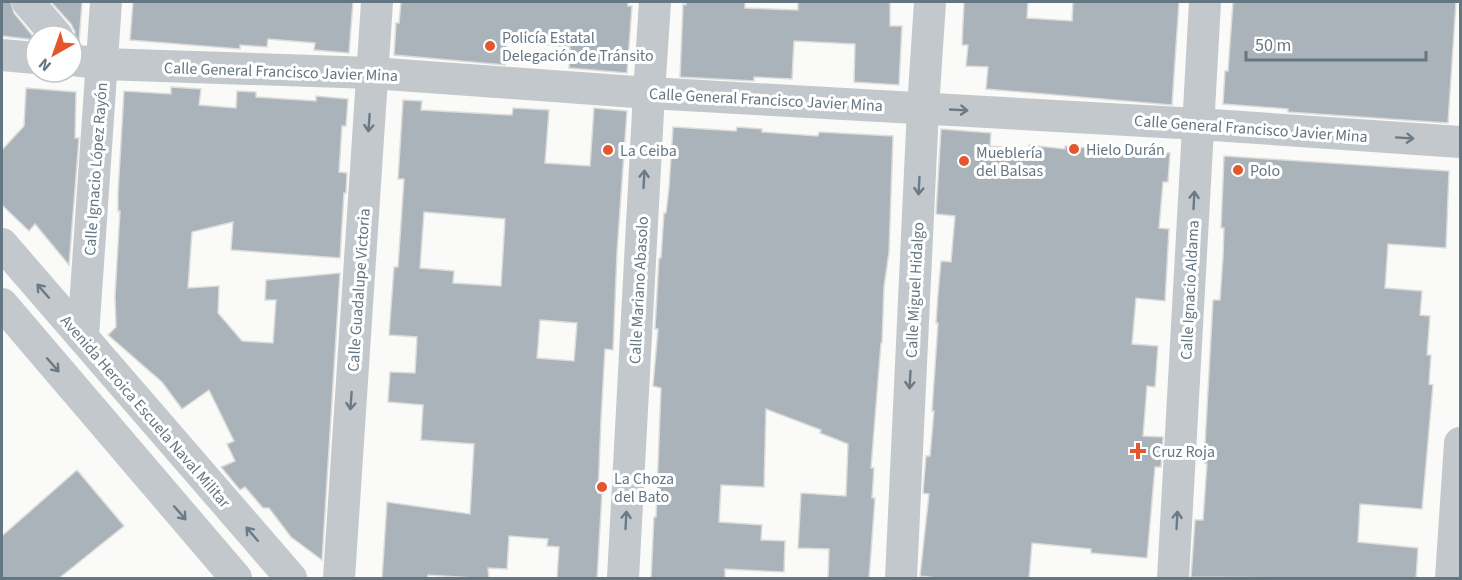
<svg xmlns="http://www.w3.org/2000/svg" width="1462" height="580" font-family="'Source Sans 3',sans-serif">
<style>
.building{fill:#aab3b9;stroke:#dcdcda;stroke-width:1.5;fill-rule:evenodd}
.lines{fill:none;stroke-linecap:round;stroke-linejoin:round}
.minor{stroke:#c3c8cc;stroke-width:32}
.oneway{stroke:#6a7a87}
.poi-dot{fill:#e4572e;stroke:#fff;stroke-width:2}
.labels{text-anchor:middle;stroke-width:6;stroke-linejoin:round;paint-order:stroke}
.poi-label{font-size:16px;fill:#657683;stroke:#fff;text-anchor:start}
.street-label{font-size:16px;fill:#657683;stroke:#fff}
</style>
<rect width="100%" height="100%" fill="#fafaf8"/>
<g class="building">
<polygon points="2,2 11,2 14,13 36,40 2,36"/>
<polygon points="51,2 82,2 79,43 74,40 75,32 71,24"/>
<polygon points="133,2 353,2 349,53 314,50 315,43 268,39 267,47 240,45 240,49 130,40"/>
<polygon points="401,2 628,2 628,6 632,6 627,73 569,68 570,47 507,42 505,65 394,55 396,23 399,23"/>
<polygon points="686,2 745,2 745,8 798,10 798,2 890,2 890,26 902,26 899,85 854,82 855,44 794,41 792,79 754,77 754,81 680,77 683,4 686,5"/>
<polygon points="964,2 1028,2 1027,18 1072,21 1073,2 1179,2 1172,105 986,89 988,67 966,66 968,45 962,45"/>
<polygon points="1233,2 1456,2 1448,123 1288,112 1288,109 1223,104 1225,71 1228,71"/>
<polygon points="171,87 201,89 199,105 236,108 237,91 256,92 256,97 316,101 316,96 348,99 346,126 342,126 339,172 347,173 346,193 344,193 340,258 231,250 233,222 192,232 188,288 219,286 218,313 242,341 273,343 276,300 265,300 266,280 340,273 322,560 291,537 269,508 263,508 245,487 240,490 221,467 235,461 227,444 234,441 209,390 182,409 162,382 108,335 116,327 115,296 120,211 118,211 118,193 124,91 171,94"/>
<polygon points="26,88 76,92 75,138 79,138 69,265 35,224 29,231 2,205 2,150 24,126"/>
<path d="M403 100 422 101 421 110 512 115 513 108 549 110 545 163 590 166 594 108 627 111 617 252 613 350 605 349 601 419 598 493H602L597 579H557L559 547 547 546 548 539 509 536 507 569 488 568 489 579 428 575 427 579H382L387 502 470 514 474 444 421 440 423 405 388 402 390 372 415 373 417 337 389 335 394 267H398L404 179H398ZM424 212 505 219 501 286 453 283 454 271 420 268ZM540 320 577 323 574 361 537 358Z"/>
<polygon points="673,127 736,131 737,127 762,129 762,132 818,136 819,132 893,136 889,252 884,287 882,343 881,343 871,468 874,468 872,498 875,498 869,579 828,579 829,549 798,548 801,493 846,496 848,444 820,433 821,430 766,409 764,487 721,485 719,522 762,525 761,540 785,541 784,572 725,569 725,579 651,579 654,517 656,517 661,388 653,386 658,329 655,329 659,258 661,258 664,213 666,213 669,188"/>
<polygon points="941,129 991,133 990,146 1029,149 1029,145 1065,149 1065,146 1133,152 1133,149 1170,153 1168,182 1163,182 1159,228 1169,229 1165,301 1136,298 1132,344 1158,346 1155,387 1147,386 1143,436 1163,437 1161,467 1155,467 1147,558 1091,553 1091,549 1032,543 1029,579 943,579 920,576 929,494 923,493 926,456 930,456 934,411 932,411 938,323 936,323 938,294 941,261 951,262 955,216 936,214"/>
<polygon points="1224,156 1449,171 1446,248 1388,244 1385,288 1422,291 1420,315 1430,316 1427,355 1431,355 1429,384 1433,385 1422,509 1360,504 1358,542 1418,548 1416,579 1191,577 1195,520 1203,520 1207,464 1204,463 1213,300 1220,300 1223,257 1224,228 1221,228"/>
<polygon points="77,470 124,526 58,579 2,579 2,536"/>
</g>
<g class="lines">
<g class="minor">
<polyline points="28,2 57,36"/>
<polyline points="2,55 36,58"/>
<polyline points="72,60 103,64 372,73 649,93 1198,124 1460,142"/>
<polyline points="2,244 291,578"/>
<polyline points="2,304 236,578"/>
<polyline points="83,336 106,2"/>
<polyline points="339,578 377,2"/>
<polyline points="623,578 649,93 655,2"/>
<polyline points="901,578 923,108 930,2"/>
<polyline points="1173,578 1205,2"/>
<polyline points="1451,578 1460,443"/>
</g>
</g>
<defs><path id="oneway-shaft" d="M-6 0H5M1.5-3L5.5 0L1.5 3" fill="none" stroke-width="1.6" stroke-linecap="round" stroke-linejoin="round" transform="scale(1.5)"/></defs>
<g class="oneway">
<use href="#oneway-shaft" transform="translate(959 110) rotate(3)"/>
<use href="#oneway-shaft" transform="translate(369 123) rotate(94)"/>
<use href="#oneway-shaft" transform="translate(1405 138) rotate(4)"/>
<use href="#oneway-shaft" transform="translate(644 179) rotate(-87)"/>
<use href="#oneway-shaft" transform="translate(919 186) rotate(93)"/>
<use href="#oneway-shaft" transform="translate(1194 200) rotate(-87)"/>
<use href="#oneway-shaft" transform="translate(43 291) rotate(-131)"/>
<use href="#oneway-shaft" transform="translate(53 365) rotate(49)"/>
<use href="#oneway-shaft" transform="translate(910 380) rotate(93)"/>
<use href="#oneway-shaft" transform="translate(351 401) rotate(94)"/>
<use href="#oneway-shaft" transform="translate(180 513) rotate(49)"/>
<use href="#oneway-shaft" transform="translate(626 520) rotate(-87)"/>
<use href="#oneway-shaft" transform="translate(1177 520) rotate(-87)"/>
<use href="#oneway-shaft" transform="translate(252 534) rotate(-131)"/>
</g>
<g class="poi-dot">
<circle cx="490" cy="46" r="6"/>
<circle cx="1074" cy="149" r="6"/>
<circle cx="608" cy="150" r="6"/>
<circle cx="964" cy="161" r="6"/>
<circle cx="1238" cy="170" r="6"/>
<path d="M1135 442h6v6h6v6h-6v6h-6v-6h-6v-6h6z"/>
<circle cx="602" cy="487" r="6"/>
</g>
<g class="labels">
<g class="poi-label">
<text x="502" y="43">Policía Estatal<tspan x="502" dy="18">Delegación de Tránsito</tspan></text>
<text x="1086" y="155">Hielo Durán</text>
<text x="620" y="156">La Ceiba</text>
<text x="976" y="158">Mueblería<tspan x="976" dy="18">del Balsas</tspan></text>
<text x="1250" y="176">Polo</text>
<text x="1152" y="457">Cruz Roja</text>
<text x="614" y="484">La Choza<tspan x="614" dy="18">del Bato</tspan></text>
</g>
<g class="street-label">
<text transform="translate(281 71) rotate(2)" y="6">Calle General Francisco Javier Mina</text>
<text transform="translate(766 99) rotate(3)" y="6">Calle General Francisco Javier Mina</text>
<text transform="translate(1251 128) rotate(4)" y="6">Calle General Francisco Javier Mina</text>
<text transform="translate(95 169) rotate(-86)" y="6">Calle Ignacio López Rayón</text>
<text transform="translate(358 290) rotate(-86)" y="6">Calle Guadalupe Victoria</text>
<text transform="translate(638 290) rotate(-87)" y="6">Calle Mariano Abasolo</text>
<text transform="translate(914 290) rotate(-87)" y="6">Calle Miguel Hidalgo</text>
<text transform="translate(1189 290) rotate(-87)" y="6">Calle Ignacio Aldama</text>
<text transform="translate(146 411) rotate(49)" y="6">Avenida Heroica Escuela Naval Militar</text>
</g>
</g>
<rect width="1462" height="580" fill="none" stroke="#657683" stroke-width="6"/>
<g transform="translate(54 54) rotate(220)"><circle r="28" fill="#ffffff" stroke="#c1c8cd" stroke-width="1.5"/>
<path d="M0-4.5L10 22L0 15L-10 22Z" fill="#e4572e"/>
<text y="-9" font-size="16" font-weight="bold" text-anchor="middle" fill="#657683">N</text>
</g>
<path d="M1246 51v9h180v-9" fill="none" stroke="#657683" stroke-width="3"/>
<text x="1255" y="51" font-size="18" fill="#657683" stroke="#ffffff" stroke-width="4.5" paint-order="stroke">50 m</text>
</svg>
